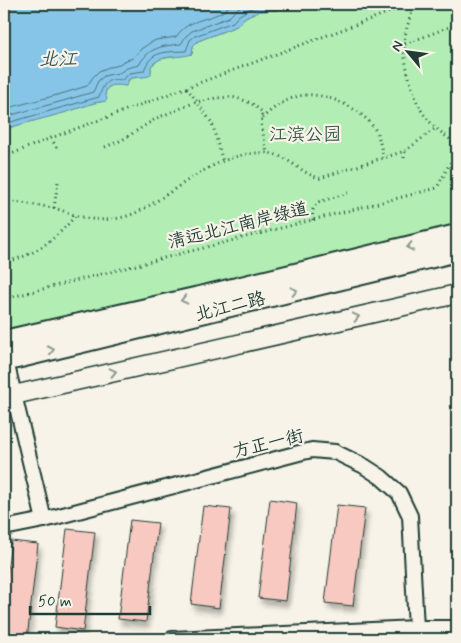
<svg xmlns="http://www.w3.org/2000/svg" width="461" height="643" font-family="Mynerve,'LXGW WenKai TC',sans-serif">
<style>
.green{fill:#b2eeb4;stroke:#689674}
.water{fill:#87c5e8;stroke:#5d8fa0}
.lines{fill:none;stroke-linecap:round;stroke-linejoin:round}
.shore{stroke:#49737c;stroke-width:1}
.building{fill:#f8c9c0;stroke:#1f3d34;filter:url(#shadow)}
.minor-casing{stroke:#1f3d34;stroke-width:18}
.tertiary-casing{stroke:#1f3d34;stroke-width:21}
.secondary-casing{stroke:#1f3d34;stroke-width:24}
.path{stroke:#1f3d34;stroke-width:3;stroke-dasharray:1 4;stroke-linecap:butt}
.minor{stroke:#f7f3e8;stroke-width:14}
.tertiary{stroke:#f7f3e8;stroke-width:18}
.secondary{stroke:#f7f3e8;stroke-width:20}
.oneway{stroke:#8b988e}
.labels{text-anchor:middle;stroke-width:4.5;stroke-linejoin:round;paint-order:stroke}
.park-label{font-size:18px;fill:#355847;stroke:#f7f3e8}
.street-label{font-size:18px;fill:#1f3d34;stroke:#f7f3e8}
.water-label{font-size:19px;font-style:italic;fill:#345858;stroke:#f7f3e8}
</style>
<defs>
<filter id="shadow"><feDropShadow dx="3" dy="5.5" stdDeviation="2.5" flood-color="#0004"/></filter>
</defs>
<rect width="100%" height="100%" fill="#f7f3e8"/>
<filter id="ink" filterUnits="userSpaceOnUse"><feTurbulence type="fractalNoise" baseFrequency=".02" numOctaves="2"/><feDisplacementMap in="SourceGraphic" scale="10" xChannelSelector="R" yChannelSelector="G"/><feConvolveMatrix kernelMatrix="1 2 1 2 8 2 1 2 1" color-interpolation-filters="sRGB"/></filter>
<g filter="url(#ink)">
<path class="green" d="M303 4H457V229L4 337V129L66 112 94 103 101 102C108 88 107 82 126 86L128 84V80C133 77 136 78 142 77 145 76 148 73 151 72V66L160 59 192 54 193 46 198 41 237 26 241 20 251 14 260 11 277 10Z"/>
<path class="water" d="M4 4H303L277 10 260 11 245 17 237 26 198 41 193 46 192 54C178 59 162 53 151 66V75C143 79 135 75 128 80V84L125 86C116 84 101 84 107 99L106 101 94 103 67 112 4 129Z"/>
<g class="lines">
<g class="shore">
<path d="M4 109 61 94 87 86 93 77 99 71 109 67 116 66 124 61 133 58 141 49 150 43 156 40 176 37C188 19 205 21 222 12 226 10 228 6 232 4"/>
<path d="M4 117 63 101 93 92 98 81 104 76 112 74 119 73 127 68 139 65C149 47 162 46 181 44L186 36 192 31 229 17 238 8 247 4"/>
<path d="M4 124 99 97C104 84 105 78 122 80L130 73 144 71C150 50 167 52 186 51L190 40 195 36 233 22 238 16 249 9 259 6 282 4"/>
</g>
</g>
<g class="building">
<polygon points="270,499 297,503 286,601 258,598"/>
<polygon points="337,505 365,508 353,606 325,603"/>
<polygon points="203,506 231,509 219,608 191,604"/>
<polygon points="130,520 158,523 146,622 118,619"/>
<polygon points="67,529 95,532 83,631 55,627"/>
<polygon points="11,541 38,544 27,639 4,639 4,599"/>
</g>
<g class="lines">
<g class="minor-casing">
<g id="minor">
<polyline points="4,353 44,520"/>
<polyline points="4,528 44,520 299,453 312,450 335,452 364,466 381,477 399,493 410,516 416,628"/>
<polyline points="172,639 416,628 457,628"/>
</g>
</g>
<g class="tertiary-casing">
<polyline id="tertiary" points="14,395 457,294"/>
</g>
<g class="secondary-casing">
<g id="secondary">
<polyline points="4,341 204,296 457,235"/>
<polyline points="4,361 457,251"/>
</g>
</g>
<g class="path">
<path d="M414 4C411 17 404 32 404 46 404 64 414 102 425 116 434 128 446 136 457 145"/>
<polyline points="405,44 457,24"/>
<polyline points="187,88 212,123 223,162"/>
<path d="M262 118C272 109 286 99 299 96 323 90 361 108 374 128 380 136 381 149 383 158"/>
<polyline points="51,138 58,150"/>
<polyline points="105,147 122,140 157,118 196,102 216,98 231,97 240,99 251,103 261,111 262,118 261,124 267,153"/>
<polyline points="4,157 51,138 411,4"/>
<polyline points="404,158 405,151"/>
<path d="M4 200C20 203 37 205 53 208 63 210 72 215 82 217 95 221 111 220 124 217 138 213 149 206 161 198 192 178 226 151 265 153 287 153 300 174 320 178L405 151 436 128"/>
<polyline points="54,208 58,182"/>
<path d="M313 220C312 212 312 207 319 202L348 193"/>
<path d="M4 262C34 257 57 238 76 215"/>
<polyline points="4,299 437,188 457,150"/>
<polyline points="4,310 7,320"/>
</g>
<use href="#minor" class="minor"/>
<use href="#tertiary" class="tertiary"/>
<use href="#secondary" class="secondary"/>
</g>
<defs><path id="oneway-chevron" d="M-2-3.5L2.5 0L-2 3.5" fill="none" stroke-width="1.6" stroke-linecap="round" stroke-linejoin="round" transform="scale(1.25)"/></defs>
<g class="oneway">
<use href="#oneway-chevron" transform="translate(410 247) rotate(167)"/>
<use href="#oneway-chevron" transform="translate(294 291) rotate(-14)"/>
<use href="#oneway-chevron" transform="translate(184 300) rotate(167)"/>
<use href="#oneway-chevron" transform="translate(356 317) rotate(-13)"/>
<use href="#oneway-chevron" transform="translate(51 350) rotate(-14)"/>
<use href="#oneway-chevron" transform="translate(113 372) rotate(-13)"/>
</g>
</g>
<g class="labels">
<g class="park-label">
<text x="305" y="140">江滨公园</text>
</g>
<g class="street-label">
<text transform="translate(238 225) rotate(-14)" y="6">清远北江南岸绿道</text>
<text transform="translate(230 306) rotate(-14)" y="6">北江二路</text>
<text transform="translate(268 443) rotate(-13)" y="6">方正一街</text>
</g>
<g class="water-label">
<text x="58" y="65">北江</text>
</g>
</g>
<rect width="461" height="643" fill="none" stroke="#f7f3e8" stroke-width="20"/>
<rect x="10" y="10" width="441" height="623" fill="none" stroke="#1f3d34" stroke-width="2" filter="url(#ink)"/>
<g transform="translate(408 52) rotate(299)" stroke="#f7f3e8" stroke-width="4" paint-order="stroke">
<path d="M0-4L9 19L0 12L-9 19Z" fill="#1f3d34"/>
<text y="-8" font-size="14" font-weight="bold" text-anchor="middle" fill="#1f3d34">N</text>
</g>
<path d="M30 606v8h120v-8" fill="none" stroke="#1f3d34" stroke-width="2.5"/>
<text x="38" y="606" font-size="15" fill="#1f3d34" stroke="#f7f3e8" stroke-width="4" paint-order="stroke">50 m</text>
</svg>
